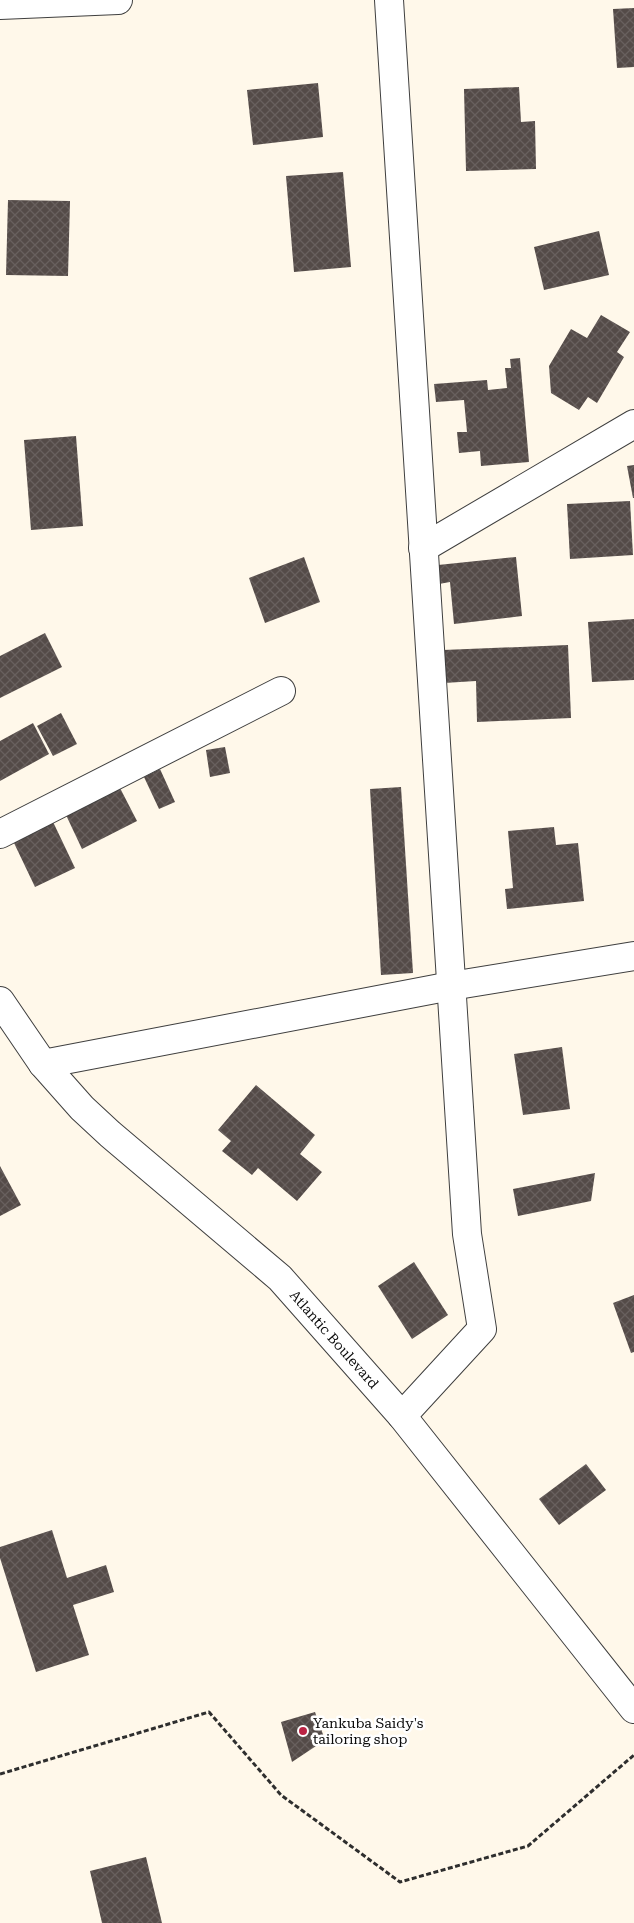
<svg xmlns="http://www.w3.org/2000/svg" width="634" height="1923" font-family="'Roboto Serif',serif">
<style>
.building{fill:url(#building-cross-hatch)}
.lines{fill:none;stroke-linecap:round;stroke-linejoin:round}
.minor-casing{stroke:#3f3f3f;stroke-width:30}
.path{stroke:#2e2e2e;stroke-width:3;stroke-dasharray:5 2.5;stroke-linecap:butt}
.minor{stroke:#fff;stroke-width:28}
.poi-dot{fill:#bb2444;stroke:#fff;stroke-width:2}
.labels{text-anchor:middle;stroke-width:5;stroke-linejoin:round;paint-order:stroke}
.street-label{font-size:14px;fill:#0c0c0c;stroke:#fff}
.poi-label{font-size:14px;fill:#0c0c0c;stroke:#fff;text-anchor:start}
</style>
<defs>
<pattern id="building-cross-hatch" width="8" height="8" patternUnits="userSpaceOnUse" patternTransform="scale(1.25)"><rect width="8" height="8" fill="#544b48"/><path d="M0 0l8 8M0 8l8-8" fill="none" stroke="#68605e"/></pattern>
</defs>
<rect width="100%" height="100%" fill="#fff8ea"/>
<g class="building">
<polygon points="634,8 634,67 617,68 613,9"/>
<polygon points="318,83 323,137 253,145 247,90"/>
<polygon points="519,87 521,122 535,121 536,169 466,171 464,89"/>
<polygon points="343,172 351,267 294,272 286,176"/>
<polygon points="8,200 70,201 68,276 6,275"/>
<polygon points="599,231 609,275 544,290 534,247"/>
<polygon points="601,315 630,332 617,352 624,357 597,403 588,397 579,410 551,393 549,366 571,329 587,338"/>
<polygon points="520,358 529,462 481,466 480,451 459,453 457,432 467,432 464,400 436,402 434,384 487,380 488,390 507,388 505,368 511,368 510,359"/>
<polygon points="76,436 83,526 31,530 24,440"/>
<polygon points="634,465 634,498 633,498 627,466"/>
<polygon points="630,501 633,555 570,559 567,504"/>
<polygon points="304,557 320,602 265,623 249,578"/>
<polygon points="516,557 522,616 454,624 450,582 439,584 438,565"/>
<polygon points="634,619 634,680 592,682 588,622"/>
<polygon points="45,633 62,667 0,698 0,656"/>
<polygon points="568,645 571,718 477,722 476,681 444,683 443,650"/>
<polygon points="61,713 77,744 53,756 37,726"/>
<polygon points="33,723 49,754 0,781 0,741"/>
<polygon points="225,747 230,773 210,777 206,750"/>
<polygon points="160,769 175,802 159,809 144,777"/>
<polygon points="401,787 413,973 381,975 370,789"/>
<polygon points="120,788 137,821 82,849 66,815"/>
<polygon points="44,803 75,868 35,887 4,822"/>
<polygon points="554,827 556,845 578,843 584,901 507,909 505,889 513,888 508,831"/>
<polygon points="562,1047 570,1109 523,1115 514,1054"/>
<polygon points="256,1085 315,1135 300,1154 322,1172 297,1201 258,1168 252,1175 222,1151 231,1141 218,1130"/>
<polygon points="0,1166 21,1205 0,1216"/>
<polygon points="595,1173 591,1201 518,1216 513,1189"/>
<polygon points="414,1262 448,1315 412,1339 378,1286"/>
<polygon points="634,1295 634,1352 631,1353 613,1303"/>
<polygon points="586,1464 606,1490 559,1525 539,1499"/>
<polygon points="52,1530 67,1578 106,1565 114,1592 73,1605 89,1655 36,1672 0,1558 0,1547"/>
<polygon points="315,1712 325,1740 292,1762 281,1722"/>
<polygon points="146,1857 162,1923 102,1923 90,1871"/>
</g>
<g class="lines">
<g class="minor-casing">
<g id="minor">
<polyline points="389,0 467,1234 482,1329 402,1416"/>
<polyline points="0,5 118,0"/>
<polyline points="423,548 634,424"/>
<polyline points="0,834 281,691"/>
<path id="s1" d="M0 1001 43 1064 82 1108 110 1134 280 1278 402 1416 634 1709"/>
<polyline points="43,1064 451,986 634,956"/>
</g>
</g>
<polyline class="path" points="0,1774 209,1712 281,1795 400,1882 528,1846 634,1755"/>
<use href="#minor" class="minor"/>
</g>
<circle class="poi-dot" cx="303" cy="1731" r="5"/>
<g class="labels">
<g class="street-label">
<text dy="5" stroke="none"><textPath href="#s1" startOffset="478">Atlantic Boulevard</textPath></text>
</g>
<g class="poi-label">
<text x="313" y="1728">Yankuba Saidy's<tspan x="313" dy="16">tailoring shop</tspan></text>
</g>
</g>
</svg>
